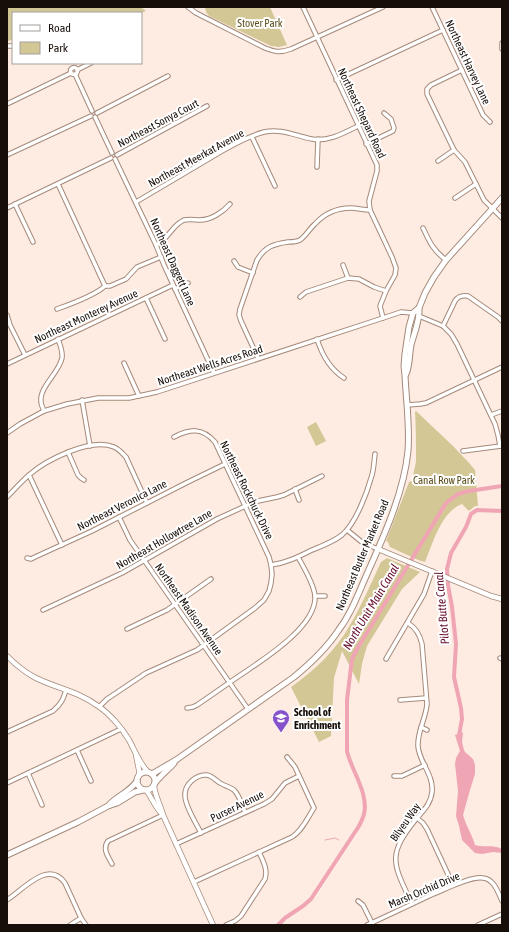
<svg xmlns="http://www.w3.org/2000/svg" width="509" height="932" font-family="'Asap Condensed',sans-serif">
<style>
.green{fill:#d4c796}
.water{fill:#f0a5b4}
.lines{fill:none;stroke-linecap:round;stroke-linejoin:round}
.stream{stroke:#f0a5b4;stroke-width:1}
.canal{stroke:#f0a5b4;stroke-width:4}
.minor-casing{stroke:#a58a7b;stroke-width:5.5}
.tertiary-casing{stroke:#a58a7b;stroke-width:6}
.secondary-casing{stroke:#a58a7b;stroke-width:7}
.minor{stroke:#fff;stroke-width:3.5}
.tertiary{stroke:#fff;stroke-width:4.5}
.secondary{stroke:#fff;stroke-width:5}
.labels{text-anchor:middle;stroke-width:4;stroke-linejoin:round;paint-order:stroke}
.park-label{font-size:11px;fill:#5d4f1c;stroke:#fff}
.street-label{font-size:11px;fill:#180e09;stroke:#fff}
.poi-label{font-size:11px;font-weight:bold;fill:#180e09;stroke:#fff;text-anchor:start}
.water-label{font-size:12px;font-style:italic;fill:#650f2c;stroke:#fff}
</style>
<rect width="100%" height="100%" fill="#feece2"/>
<g class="green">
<polygon points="7,7 141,7 146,11 141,13 13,13 13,40 7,41"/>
<polygon points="205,7 270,7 287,45 279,47 271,46 209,16 206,12"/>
<path d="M416 411 453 446 470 464 475 470 478 506H475L469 511 462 504C441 512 433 543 425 562L418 560 390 547 388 542 386 541 409 482 414 479C412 472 416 467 416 460 416 444 416 428 415 412Z"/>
<polygon points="316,422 326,441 316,446 307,427"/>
<path d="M387 558 420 572 402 589 367 646 362 664 359 684 342 651 334 678 331 736 319 742 291 687C314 671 336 650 350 625 362 605 371 583 381 562Z"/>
</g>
<path class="water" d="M463 732 462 742 464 750 465 752 473 759 475 765V774L470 790 463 815C466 826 472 834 475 845 485 848 492 844 502 849V853L493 852 482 854 475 853 462 840 459 826 456 816 458 791 455 764 456 758 460 751 455 735Z"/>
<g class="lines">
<polyline class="stream" points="325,840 335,838 339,840"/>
<g class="canal">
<polyline points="459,738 459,735 462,719 461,708 454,677 456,644 452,607 448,585 447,569 451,553 466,527 471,514 477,510 502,511"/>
<path d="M278 925 285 918 303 906 311 899 359 826C361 822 363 818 364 814 369 793 351 770 347 751V700L352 659 357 649 446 503 458 494 469 491 502 486"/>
</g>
<g class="minor-casing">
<g id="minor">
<path d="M188 7 196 13 265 48C275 52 280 53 291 49L383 7"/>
<polyline points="303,7 377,165 377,171 369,201 370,210 392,257 396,268 395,275 386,291 380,306 383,318"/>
<polyline points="432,7 483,115 490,122"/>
<polyline points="502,43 502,49"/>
<polyline points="7,46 13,46"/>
<circle cx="74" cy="71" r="3.5"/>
<polyline points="77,70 91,63"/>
<polyline points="462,70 431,85 427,89 427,94 454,150 465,162 484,200 502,218"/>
<polyline points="75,74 92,111"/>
<polyline points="336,80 443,30"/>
<polyline points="7,104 71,73"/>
<polyline points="97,113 168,76"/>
<polyline points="95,117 112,153"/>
<polyline points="252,137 275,186"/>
<polyline points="366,144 393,131 394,128 391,119 384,113"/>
<polyline points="7,155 91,116"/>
<polyline points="117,155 207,106"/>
<polyline points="115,159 156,245 164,265 214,373"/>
<polyline points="438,161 454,150"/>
<polyline points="317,167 318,139"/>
<polyline points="58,184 105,286 110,286 126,279 137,267 161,257"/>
<polyline points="455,198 476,184"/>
<path d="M136 202C160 188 183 174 207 160 223 150 246 137 264 132 282 128 295 136 312 139 328 142 344 133 358 126"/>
<polyline points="15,204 33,242"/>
<polyline points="7,208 111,158"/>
<path d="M423 228C430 243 433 250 446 260"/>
<path d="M156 245C160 243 163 241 166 237 172 231 175 224 184 220 190 219 195 220 200 220 211 220 223 212 230 204"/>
<polyline points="234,261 238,267 253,273"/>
<polyline points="343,265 348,278"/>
<polyline points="175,289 188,283"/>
<polyline points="300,297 306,292 348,278 359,279 374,287 386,291"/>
<polyline points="146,298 165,339"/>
<path d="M57 309C71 304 94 296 105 286"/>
<polyline points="7,315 10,325 25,355"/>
<polyline points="419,316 443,326 451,334 457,344 495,424 498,435 500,446"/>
<path d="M443 326 455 301C458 296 462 295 468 296L498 317 502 321"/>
<path d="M317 339C322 355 330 369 344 378"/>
<path d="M258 358 241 321 239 315 240 309 257 260C265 247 273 244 288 242 292 242 296 242 300 240 306 236 310 228 315 224 324 214 337 208 351 208 357 208 363 210 370 210"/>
<polyline points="124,363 139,396"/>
<polyline points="7,364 173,285"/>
<polyline points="82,400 90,446"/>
<polyline points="407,405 420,404 426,403 502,367"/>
<path d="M44 411C43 408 41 405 41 402 39 387 59 373 62 358 63 351 60 345 58 339"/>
<polyline points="491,415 502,411"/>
<polyline points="7,433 20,424 44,411 67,404 98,398 129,398 157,392 383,318 401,312 413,313"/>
<polyline points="463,451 501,446"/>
<polyline points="68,452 78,475 81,478 84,480"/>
<polyline points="29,475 62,545"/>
<polyline points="295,489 299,500"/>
<path d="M7 497C14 490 21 482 29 475 46 460 91 437 114 447 119 449 122 453 126 457L147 503"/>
<polyline points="119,517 130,540 144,560 248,709"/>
<polyline points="347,530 363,543 378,549"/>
<polyline points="27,558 31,559 35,557 92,531 188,482 225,464"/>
<path d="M271 565C286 563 298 557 312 550 322 546 333 542 342 535 356 523 367 493 372 475 374 468 374 461 375 454"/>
<polyline points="315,596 325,596"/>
<polyline points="43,610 122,573 217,519 252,503 258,501 277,497 284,495 322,476"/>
<path d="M408 623C416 628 420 635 422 644L427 704C426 718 417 732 418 746 419 762 434 775 432 792 431 803 424 810 417 818 386 856 393 863 412 904"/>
<polyline points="127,629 167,610 211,579"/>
<polyline points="500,658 502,659"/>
<polyline points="386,659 424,594 432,571"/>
<polyline points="400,700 426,698"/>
<path d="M100 706 107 699 146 673 197 650 255 608 264 600 269 591 271 583 272 574 271 565 269 557 215 442C202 427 190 429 174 437"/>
<path d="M187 708 193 707 197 705C212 695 227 684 242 674 264 659 317 626 315 596 314 584 304 568 298 557"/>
<polyline points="421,727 427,730"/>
<path d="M7 732 53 711C61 704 63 700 66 690"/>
<polyline points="77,750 91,781"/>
<polyline points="28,773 42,805"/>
<polyline points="394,776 402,776 425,765"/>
<polyline points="7,783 121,729"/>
<polyline points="417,818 423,823 427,829 453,885"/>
<path d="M201 833C196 823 185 806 185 796 184 785 196 774 207 775 213 776 216 781 220 783 225 786 230 787 234 790 240 796 242 806 245 812"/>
<polyline points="176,844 264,804 272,799 285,783 299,776"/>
<path d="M112 864C108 856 102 849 108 841L163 815"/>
<path d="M194 882 292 837C302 831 308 817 314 808L295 767 287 757"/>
<path d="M7 900C23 890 48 859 65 883L81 918 86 925"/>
<polyline points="358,901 363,905 373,925"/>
<polyline points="70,925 81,918"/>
<path d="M226 925 235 921 241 916 265 879C268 869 263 861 259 852"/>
<path d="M367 925C389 915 410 905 431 895 444 890 470 876 483 878 494 879 498 892 502 901"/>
<polyline points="478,925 502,914"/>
</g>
</g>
<g class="tertiary-casing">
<g id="tertiary">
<polyline points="378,549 491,596 502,599"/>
<path d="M7 656C15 664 23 671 34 677 55 688 78 691 98 706 110 714 122 728 129 740 135 751 139 763 148 772"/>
<polyline points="136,755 139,770 139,776"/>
<path d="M154 785C154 794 161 806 163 815L213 925"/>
<path d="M146 790C152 798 155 807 162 814"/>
</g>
</g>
<g class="secondary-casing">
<g id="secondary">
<path d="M406 374C410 365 409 355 411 345 414 333 420 321 419 308"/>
<circle cx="146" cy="781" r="9"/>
<path d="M152 774 176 760 294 677C311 663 326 649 338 631 351 614 358 594 367 574 384 536 404 492 408 451 410 426 406 399 405 375L404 366 405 354 409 327 413 313 419 308 425 293 434 277 446 260 502 198"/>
<path d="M155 783C161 775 168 770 174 763"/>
<path d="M109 805C117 796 130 792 137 781"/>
<polyline points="7,855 78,822 108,806 117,803 135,792 143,790"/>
</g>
</g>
<use href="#minor" class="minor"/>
<use href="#tertiary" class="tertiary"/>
<use href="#secondary" class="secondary"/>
</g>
<defs>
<g id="school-pin" transform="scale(0.9)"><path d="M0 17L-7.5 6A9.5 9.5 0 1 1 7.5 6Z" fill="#8652ca" stroke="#fff"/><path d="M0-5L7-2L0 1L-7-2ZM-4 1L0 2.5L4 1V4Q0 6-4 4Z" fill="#fff"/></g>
</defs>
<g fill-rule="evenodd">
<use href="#school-pin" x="281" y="718"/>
</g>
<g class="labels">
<g class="park-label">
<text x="260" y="27">Stover Park</text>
<text x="444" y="484">Canal Row Park</text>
</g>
<g class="street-label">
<text transform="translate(468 62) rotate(65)" y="4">Northeast Harvey Lane</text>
<text transform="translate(362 113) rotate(65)" y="4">Northeast Shepard Road</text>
<text transform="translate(158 123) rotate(-28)" y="4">Northeast Sonya Court</text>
<text transform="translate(196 158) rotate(-29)" y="4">Northeast Meerkat Avenue</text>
<text transform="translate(173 262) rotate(66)" y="4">Northeast Daggett Lane</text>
<text transform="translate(86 316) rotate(-25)" y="4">Northeast Monterey Avenue</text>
<text transform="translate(210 365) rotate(-18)" y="4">Northeast Wells Acres Road</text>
<text transform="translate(247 490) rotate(64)" y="4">Northeast Rockchuck Drive</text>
<text transform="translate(122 505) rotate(-27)" y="4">Northeast Veronica Lane</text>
<text transform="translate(164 539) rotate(-30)" y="4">Northeast Hollowtree Lane</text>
<text transform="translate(362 555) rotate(-67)" y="4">Northeast Butler Market Road</text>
<text transform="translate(189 609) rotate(55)" y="4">Northeast Madison Avenue</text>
<text transform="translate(237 806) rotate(-26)" y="4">Purser Avenue</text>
<text transform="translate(405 822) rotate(-55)" y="4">Bilyeu Way</text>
<text transform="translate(424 890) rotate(-23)" y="4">Marsh Orchid Drive</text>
</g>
<g class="poi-label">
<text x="294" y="716">School of<tspan x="294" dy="13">Enrichment</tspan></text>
</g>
<g class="water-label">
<text transform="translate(371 607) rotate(-59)" y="4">North Unit Main Canal</text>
<text transform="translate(442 608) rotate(-95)" y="4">Pilot Butte Canal</text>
</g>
</g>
<rect width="509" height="932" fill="none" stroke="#180e09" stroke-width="16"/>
<rect x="12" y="12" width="130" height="52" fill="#ffffff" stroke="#a39f9d"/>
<rect x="20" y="25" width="20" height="6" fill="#ffffff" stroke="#a39f9d"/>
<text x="48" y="32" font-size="12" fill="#180e09">Road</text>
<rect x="20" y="42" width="20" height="12" fill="#d4c796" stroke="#a39f9d"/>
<text x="48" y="52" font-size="12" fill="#180e09">Park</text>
</svg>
